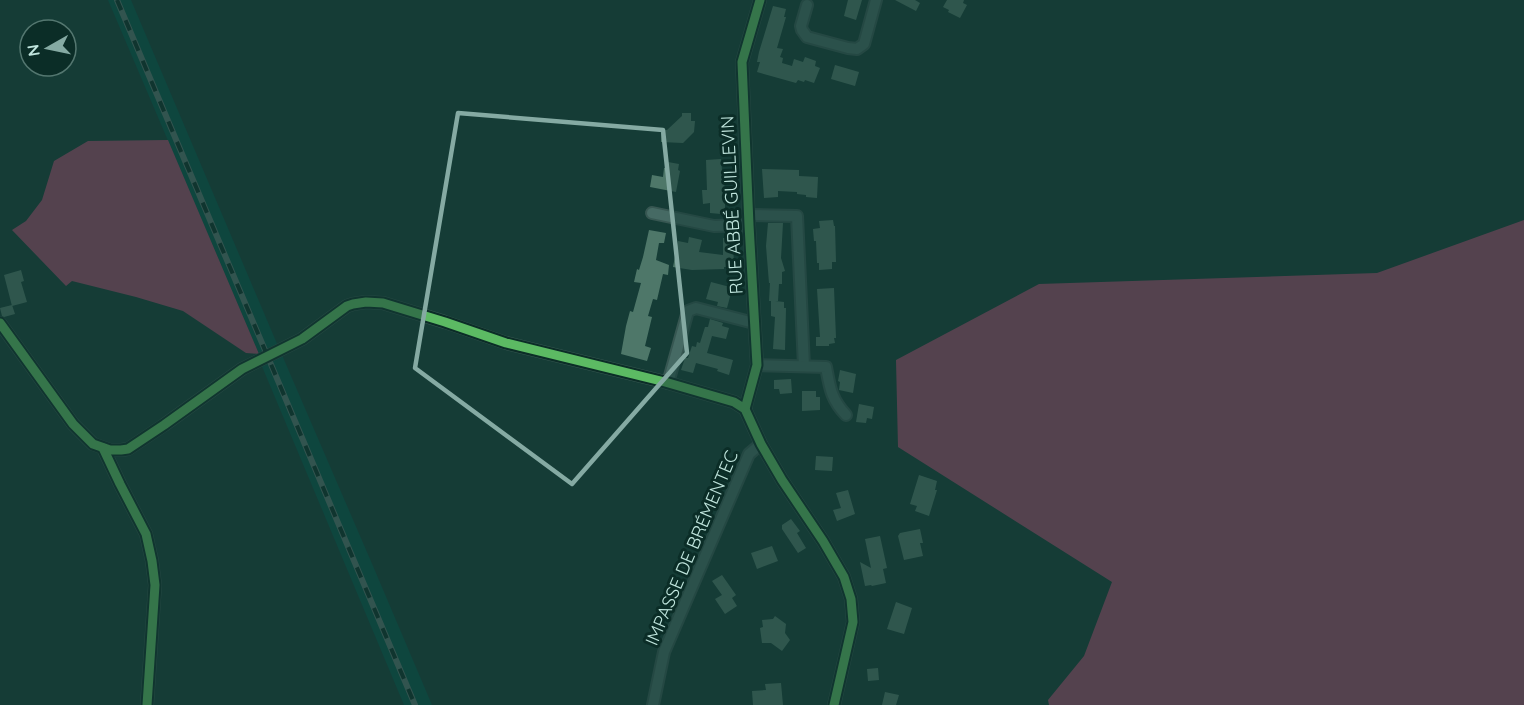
<svg xmlns="http://www.w3.org/2000/svg" width="1524" height="705" font-family="Quicksand,sans-serif">
<style>
.built{fill:#055248}
.forest{fill:#a14a6c}
.building{fill:#4e7769}
.lines{fill:none;stroke-linecap:round;stroke-linejoin:round}
.minor-casing{stroke:#375752;stroke-width:14}
.minor{stroke:#466a64;stroke-width:10}
.rail-casing{stroke:#56726d;stroke-width:6}
.rail{stroke:#0b2d27;stroke-width:4;stroke-dasharray:11;stroke-linecap:butt}
.cycleway-casing{stroke:#0b2d27;stroke-width:13}
.cycleway{stroke:#5cba63;stroke-width:9}
.marked{fill:none;stroke:#85aaa3;stroke-width:4.5;stroke-linejoin:round}
.labels{text-anchor:middle;stroke-width:6;stroke-linejoin:round;paint-order:stroke}
.street-label{font-size:18px;fill:#c1e6de;stroke:#0b2d27}
</style>
<rect width="100%" height="100%" fill="#153c36"/>
<g class="built">
<polygon points="108,0 131,0 278,346 259,354"/>
<polygon points="282,355 373,566 432,705 404,705 261,364"/>
</g>
<g class="forest">
<polygon points="168,140 259,354 246,353 183,311 136,297 72,281 66,286 12,230 26,221 42,200 54,161 88,141"/>
<polygon points="1524,220 1524,705 1049,705 1048,700 1084,656 1112,582 898,447 896,360 1039,284 1377,273"/>
</g>
<g class="building">
<polygon points="848,0 862,0 856,20 844,16"/>
<polygon points="895,0 915,0 920,3 916,11"/>
<polygon points="947,0 964,0 963,3 967,5 960,18 948,12 949,10 943,7"/>
<polygon points="773,6 786,9 784,17 786,17 777,48 783,49 780,57 783,58 782,63 792,66 794,59 803,62 805,57 816,61 815,66 820,68 814,83 805,80 804,82 798,80 796,83 757,72 760,62 757,62 759,52"/>
<polygon points="835,65 859,72 855,86 831,79"/>
<polygon points="682,113 691,113 691,121 695,121 694,132 683,143 661,142 661,130 667,130 682,116"/>
<polygon points="721,159 722,171 724,171 725,203 725,210 721,210 721,214 710,213 710,203 703,204 702,190 707,190 706,160"/>
<polygon points="668,162 679,164 678,170 680,171 676,192 650,187 652,175 663,177 664,168 667,168"/>
<polygon points="762,169 799,170 799,176 818,177 817,198 806,197 806,195 797,194 797,192 778,191 778,197 764,198"/>
<polygon points="833,220 834,226 835,226 836,262 832,262 832,269 819,270 819,263 817,263 816,241 814,241 813,229 820,228 819,221"/>
<polygon points="768,223 783,223 781,258 785,271 782,272 782,284 779,284 778,301 775,301 784,302 784,308 786,308 785,350 773,349 775,317 771,316 771,301 769,301 770,283 769,283 766,246"/>
<polygon points="649,230 666,233 664,243 659,243 656,260 669,265 668,275 663,274 657,300 653,299 648,316 652,317 645,346 651,348 647,361 621,354 626,326 630,311 633,312 641,283 634,282 637,269 639,270 643,257"/>
<polygon points="689,237 702,240 699,252 723,255 723,238 730,238 731,248 733,248 734,262 732,262 732,267 724,267 724,269 692,270 673,267 678,241 688,243"/>
<polygon points="21,270 24,281 21,282 27,302 12,306 4,275"/>
<polygon points="711,282 730,287 729,292 731,293 727,308 717,306 718,302 706,299"/>
<polygon points="834,288 836,338 834,338 835,343 829,344 829,346 816,346 816,337 820,337 817,289"/>
<polygon points="12,305 15,314 4,317 2,316 0,308"/>
<polygon points="710,319 723,323 722,326 729,328 726,339 712,336 707,353 733,360 729,375 717,371 718,369 696,363 693,373 681,370 685,358 688,358 692,346 696,347 697,342 700,343 705,327 708,327"/>
<polygon points="840,370 856,374 853,393 839,390 840,382 838,381"/>
<polygon points="791,379 792,393 780,394 779,389 774,389 774,380"/>
<polygon points="802,391 816,391 816,397 820,397 820,410 802,411"/>
<polygon points="859,404 874,407 872,419 867,418 866,423 856,422"/>
<polygon points="816,456 833,457 832,471 815,470"/>
<polygon points="919,475 937,481 935,490 937,490 929,516 915,511 917,506 910,504"/>
<polygon points="848,490 855,514 837,521 833,510 841,508 836,493"/>
<polygon points="791,519 800,531 797,533 806,548 798,553 782,529 782,525"/>
<polygon points="920,529 923,543 920,543 923,556 904,560 898,536 900,533"/>
<polygon points="880,536 887,568 883,569 886,583 872,586 871,585 865,586 860,562 871,568 865,539"/>
<polygon points="772,546 778,561 757,569 751,553"/>
<polygon points="722,575 736,595 732,598 737,606 725,614 715,599 722,595 712,581"/>
<polygon points="896,602 912,608 904,634 887,629"/>
<polygon points="775,616 786,624 785,633 790,640 782,651 771,643 762,643 760,628 763,627 762,620 773,619"/>
<polygon points="878,668 879,680 868,681 867,669"/>
<polygon points="781,683 783,705 753,705 752,691 766,690 765,684"/>
<polygon points="885,692 899,695 896,705 882,705"/>
</g>
<g class="lines">
<g class="minor-casing">
<g id="minor">
<polyline points="807,5 801,26 802,30 807,37 848,48 857,49 864,44 876,0"/>
<polyline points="652,213 714,226 749,225"/>
<polyline points="749,215 797,216 804,366"/>
<polyline points="0,323 73,424 93,444 110,450 121,450 128,449 164,425 242,369 302,339 347,306 353,304 366,302 383,303 445,322 506,343 665,382 734,402 745,409 761,444 782,480 823,541 844,577 851,599 853,622 834,705"/>
<path d="M757 365 826 367C830 388 831 399 846 415"/>
<polyline points="668,383 688,311 696,308 754,323"/>
<polyline points="745,409 757,365 749,225 742,62 760,0"/>
<polyline points="103,448 120,484 146,534 152,561 155,585 147,705"/>
<polyline points="653,705 664,652 749,454 761,444"/>
</g>
</g>
<use href="#minor" class="minor"/>
<g class="rail-casing">
<polyline id="rail" points="117,0 415,705"/>
</g>
<use href="#rail" class="rail"/>
<g class="cycleway-casing">
<g id="cycleway">
<polyline points="0,323 73,424 93,444 110,450 121,450 128,449 164,425 242,369 302,339 347,306 353,304 366,302 383,303 445,322 506,343 665,382 734,402 745,409 761,444 782,480 823,541 844,577 851,599 853,622 834,705"/>
<polyline points="745,409 757,365 749,225 742,62 760,0"/>
<polyline points="103,448 120,484 146,534 152,561 155,585 147,705"/>
</g>
</g>
<use href="#cycleway" class="cycleway"/>
</g>
<path d="M0 0H1524V705H0ZM458 113 663 130 687 353 572 484 415 368Z" fill="#153c36" fill-opacity=".55" fill-rule="evenodd"/>
<path class="marked" d="M458 113 663 130 687 353 572 484 415 368Z"/>
<g class="labels">
<g class="street-label">
<text transform="translate(732 205) rotate(-93)" y="6">RUE ABBÉ GUILLEVIN</text>
<text transform="translate(692 548) rotate(-67)" y="6">IMPASSE DE BRÉMENTEC</text>
</g>
</g>
<g transform="translate(48 48) rotate(261)"><circle r="28" fill="#0b2d27" stroke="#547770" stroke-width="1.5"/>
<path d="M0-4.5L10 22L0 15L-10 22Z" fill="#85aaa3"/>
<text y="-9" font-size="16" font-weight="bold" text-anchor="middle" fill="#c1e6de">N</text>
</g>
</svg>
